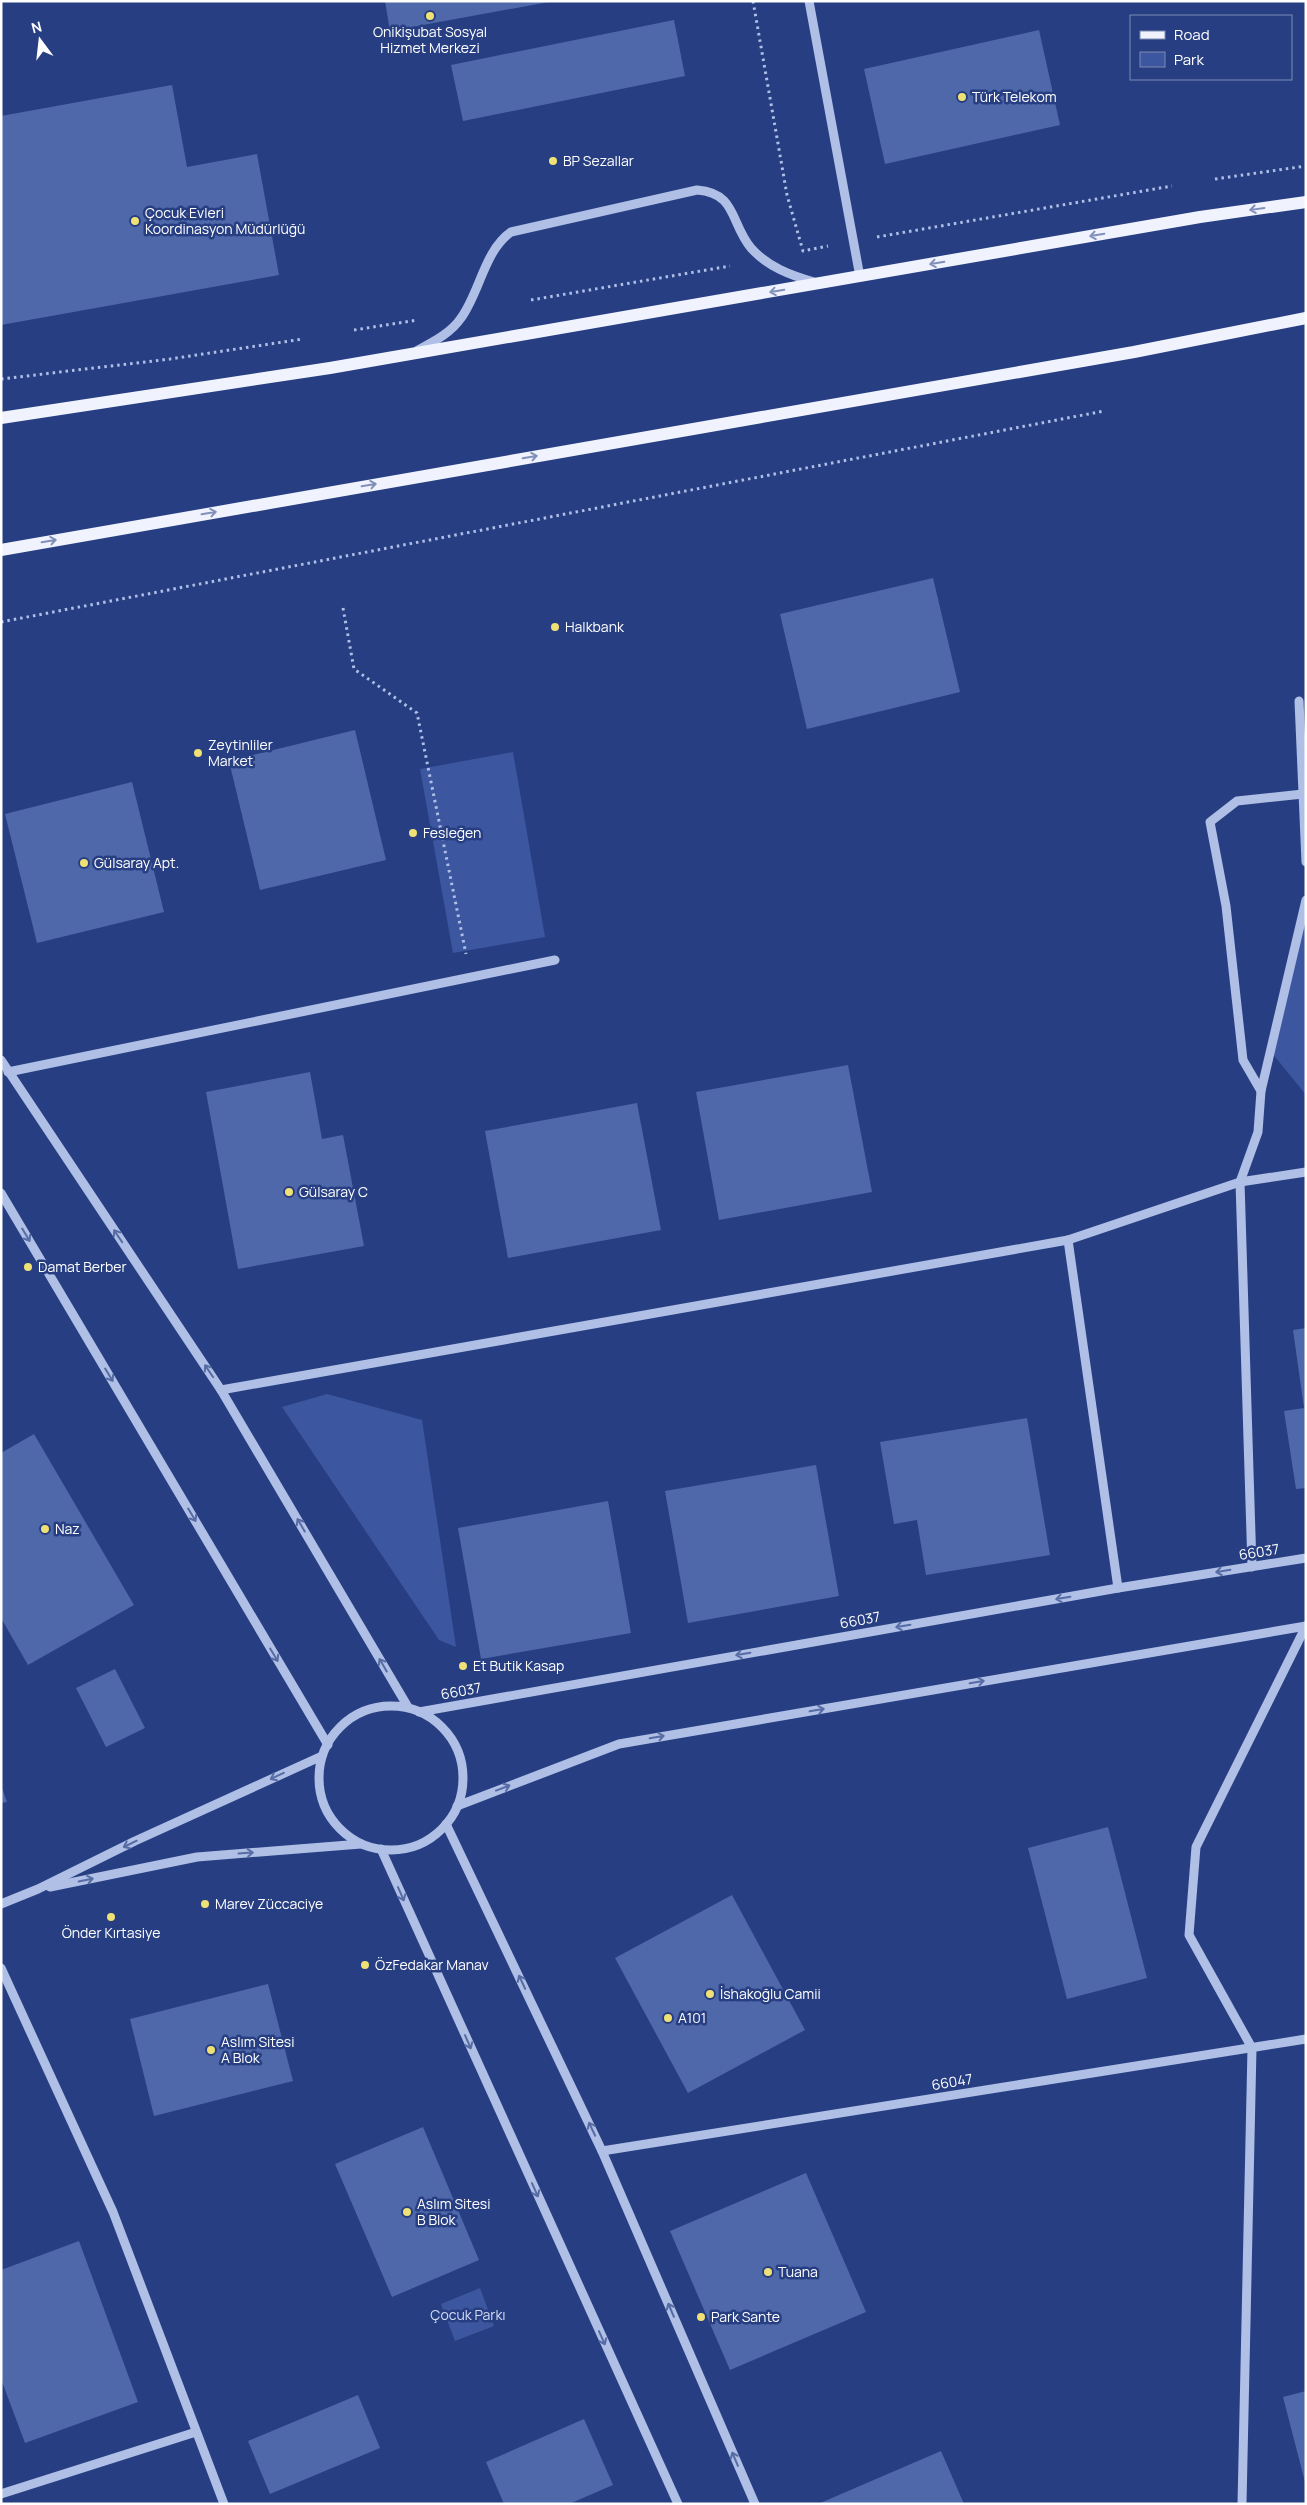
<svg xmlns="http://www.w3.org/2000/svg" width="1307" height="2505" font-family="Manrope,sans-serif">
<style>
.green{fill:#3c579f}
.building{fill:#4f68aa}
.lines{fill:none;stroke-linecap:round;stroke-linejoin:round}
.path{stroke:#afbfe6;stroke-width:3;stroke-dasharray:2.5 4;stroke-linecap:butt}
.minor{stroke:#afbfe6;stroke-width:9}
.major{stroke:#f0f3fd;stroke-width:12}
.oneway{stroke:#8190b9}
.oneway2{stroke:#576ca5}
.poi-dot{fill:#efe175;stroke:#273f82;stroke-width:2}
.labels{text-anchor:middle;stroke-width:5;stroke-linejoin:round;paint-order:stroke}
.poi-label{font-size:14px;fill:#fff;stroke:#273f82;text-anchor:start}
.street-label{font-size:14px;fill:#fff;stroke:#273f82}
.park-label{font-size:14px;fill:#d2dcf5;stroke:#273f82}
</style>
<rect width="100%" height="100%" fill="#273f82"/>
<g class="green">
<polygon points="513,752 545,937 453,953 420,769"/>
<polygon points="1306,918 1306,1095 1272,1053"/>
<polygon points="327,1394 422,1420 456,1647 439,1640 282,1407"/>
<polygon points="480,2288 494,2326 455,2341 441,2304"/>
</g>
<g class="building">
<polygon points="385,1 549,1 549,2 390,31"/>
<polygon points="674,20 685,76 463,121 451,65"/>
<polygon points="1039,30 1060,125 885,164 864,69"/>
<polygon points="172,85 187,167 257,154 279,275 1,325 1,116"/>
<polygon points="933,578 960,692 807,729 780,614"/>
<polygon points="355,730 386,860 260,890 229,761"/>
<polygon points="132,782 164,912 37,943 5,814"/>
<polygon points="848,1065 872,1192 719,1220 696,1092"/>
<polygon points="310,1072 322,1139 343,1135 364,1246 238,1269 206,1092"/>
<polygon points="637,1103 661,1230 508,1258 485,1131"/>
<polygon points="1306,1328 1306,1488 1296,1489 1284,1411 1304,1408 1293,1330"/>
<polygon points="1027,1418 1050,1555 926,1575 917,1520 894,1524 880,1442"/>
<polygon points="34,1434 134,1605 28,1665 1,1618 1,1453"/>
<polygon points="816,1465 839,1596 688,1623 665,1491"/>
<polygon points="608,1501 631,1633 481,1659 458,1528"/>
<polygon points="115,1669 145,1728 106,1747 76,1688"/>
<polygon points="1,1785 7,1802 1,1803"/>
<polygon points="1108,1827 1147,1978 1067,1999 1028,1848"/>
<polygon points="732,1895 805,2030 688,2093 615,1958"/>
<polygon points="268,1984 293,2081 154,2116 130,2019"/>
<polygon points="423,2127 479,2260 392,2297 335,2164"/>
<polygon points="806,2173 866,2312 730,2370 670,2231"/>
<polygon points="79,2241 138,2402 25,2443 1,2379 1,2270"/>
<polygon points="1306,2391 1306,2482 1305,2482 1283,2397"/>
<polygon points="358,2395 380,2448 270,2494 248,2441"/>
<polygon points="584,2419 613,2485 569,2504 504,2504 486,2462"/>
<polygon points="941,2451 964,2504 818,2504"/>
</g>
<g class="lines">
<g class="path">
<polyline points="753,1 787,195 803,251 828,246"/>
<polyline points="1215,179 1306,166"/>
<polyline points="877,237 1172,186"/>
<polyline points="531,300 730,266"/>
<polyline points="354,330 418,320"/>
<polyline points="1,379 170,359 303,339"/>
<polyline points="343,608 354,669 417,713 466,954"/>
<polyline points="1,622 1104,411"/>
</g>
<g class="minor">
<polyline points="809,1 860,277"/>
<path d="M418 350C433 342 451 333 461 318 480 292 484 251 511 232L697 190C737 193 730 223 751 248 768 267 790 275 814 282"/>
<polyline points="1299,701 1306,862"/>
<polyline points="1,1060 221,1390 408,1707"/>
<polyline points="8,1072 555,960"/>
<polyline points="1261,1091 1243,1060 1226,906 1210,822 1237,801 1303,794"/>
<polyline points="1,1193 328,1745"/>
<polyline points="1068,1240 1118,1588"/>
<polyline points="221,1390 1068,1240 1240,1182 1306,1172"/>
<polyline points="1252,1567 1240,1182 1258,1132 1261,1091 1306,900"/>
<circle cx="391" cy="1778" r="72"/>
<polyline points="419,1712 1118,1588 1306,1558"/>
<polyline points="457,1806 619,1744 1306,1626"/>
<polyline points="446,1824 602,2151 755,2504"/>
<polyline points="381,1849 678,2504"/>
<polyline points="50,1887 197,1857 361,1844"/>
<polyline points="1,1904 38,1889 135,1841 322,1756"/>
<polyline points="1,1968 113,2212 224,2504"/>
<polyline points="602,2151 1306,2039"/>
<polyline points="1,2494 196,2432"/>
<polyline points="1242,2504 1252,2048 1189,1935 1196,1847 1306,1626"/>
</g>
<g class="major">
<polyline points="1,418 330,368 1200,217 1306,202"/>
<polyline points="1,550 1134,352 1306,318"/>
</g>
</g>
<defs><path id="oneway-shaft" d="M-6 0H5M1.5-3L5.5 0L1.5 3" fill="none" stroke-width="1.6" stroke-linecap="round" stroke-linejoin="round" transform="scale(1.25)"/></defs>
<g class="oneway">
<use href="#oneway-shaft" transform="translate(1257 209) rotate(172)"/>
<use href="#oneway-shaft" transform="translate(1097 235) rotate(170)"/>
<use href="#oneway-shaft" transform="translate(937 263) rotate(170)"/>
<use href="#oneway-shaft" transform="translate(777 291) rotate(170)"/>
<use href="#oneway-shaft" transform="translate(530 457) rotate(-10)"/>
<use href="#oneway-shaft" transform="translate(369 485) rotate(-10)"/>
<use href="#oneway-shaft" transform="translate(209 513) rotate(-10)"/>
<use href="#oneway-shaft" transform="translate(49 541) rotate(-10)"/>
</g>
<g class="oneway2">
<use href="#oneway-shaft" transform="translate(26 1235) rotate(59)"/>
<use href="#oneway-shaft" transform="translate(118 1236) rotate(-124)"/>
<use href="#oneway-shaft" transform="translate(209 1371) rotate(-124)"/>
<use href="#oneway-shaft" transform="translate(109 1375) rotate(59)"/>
<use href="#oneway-shaft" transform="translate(192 1515) rotate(59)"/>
<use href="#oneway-shaft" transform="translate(301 1525) rotate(-120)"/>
<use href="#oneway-shaft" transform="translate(1223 1571) rotate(171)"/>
<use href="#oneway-shaft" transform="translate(1063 1598) rotate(170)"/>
<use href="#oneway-shaft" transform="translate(903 1626) rotate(170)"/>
<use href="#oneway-shaft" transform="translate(743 1654) rotate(170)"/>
<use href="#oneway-shaft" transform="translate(274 1655) rotate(59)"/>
<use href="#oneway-shaft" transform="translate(383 1665) rotate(-120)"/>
<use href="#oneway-shaft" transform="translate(977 1682) rotate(-10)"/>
<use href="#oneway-shaft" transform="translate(817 1710) rotate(-10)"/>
<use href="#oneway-shaft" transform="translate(657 1737) rotate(-10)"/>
<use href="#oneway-shaft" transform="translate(277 1776) rotate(155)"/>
<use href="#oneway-shaft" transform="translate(503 1788) rotate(-21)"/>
<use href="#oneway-shaft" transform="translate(130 1844) rotate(154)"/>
<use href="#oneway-shaft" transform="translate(246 1853) rotate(-4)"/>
<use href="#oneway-shaft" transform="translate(86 1880) rotate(-12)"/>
<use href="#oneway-shaft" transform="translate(401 1894) rotate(66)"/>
<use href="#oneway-shaft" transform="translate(522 1982) rotate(-115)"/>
<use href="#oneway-shaft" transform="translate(468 2042) rotate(66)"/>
<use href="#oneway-shaft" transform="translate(592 2129) rotate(-115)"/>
<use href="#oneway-shaft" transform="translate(535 2190) rotate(66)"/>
<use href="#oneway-shaft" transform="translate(671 2310) rotate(-113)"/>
<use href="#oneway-shaft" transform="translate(602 2338) rotate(66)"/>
<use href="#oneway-shaft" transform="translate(735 2459) rotate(-113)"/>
</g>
<g class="poi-dot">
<circle cx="430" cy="16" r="5"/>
<circle cx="962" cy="97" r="5"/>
<circle cx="553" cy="161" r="5"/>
<circle cx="135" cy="221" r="5"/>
<circle cx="555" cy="627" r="5"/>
<circle cx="198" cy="753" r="5"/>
<circle cx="413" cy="833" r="5"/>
<circle cx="84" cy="863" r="5"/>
<circle cx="289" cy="1192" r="5"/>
<circle cx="28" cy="1267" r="5"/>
<circle cx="45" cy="1529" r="5"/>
<circle cx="463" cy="1666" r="5"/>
<circle cx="205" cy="1904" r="5"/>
<circle cx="111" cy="1917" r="5"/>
<circle cx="365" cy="1965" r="5"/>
<circle cx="710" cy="1994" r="5"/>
<circle cx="668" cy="2018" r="5"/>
<circle cx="211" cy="2050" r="5"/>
<circle cx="407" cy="2212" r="5"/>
<circle cx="768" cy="2272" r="5"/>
<circle cx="701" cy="2317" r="5"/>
</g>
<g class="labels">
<g class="poi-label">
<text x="430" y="37" text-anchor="middle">Onikişubat Sosyal<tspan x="430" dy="16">Hizmet Merkezi</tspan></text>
<text x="972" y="102">Türk Telekom</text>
<text x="563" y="166">BP Sezallar</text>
<text x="145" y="218">Çocuk Evleri<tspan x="145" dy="16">Koordinasyon Müdürlüğü</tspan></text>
<text x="565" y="632">Halkbank</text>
<text x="208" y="750">Zeytinliler<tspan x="208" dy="16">Market</tspan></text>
<text x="423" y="838">Fesleğen</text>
<text x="94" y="868">Gülsaray Apt.</text>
<text x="299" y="1197">Gülsaray C</text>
<text x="38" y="1272">Damat Berber</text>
<text x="55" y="1534">Naz</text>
<text x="473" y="1671">Et Butik Kasap</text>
<text x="215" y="1909">Marev Züccaciye</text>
<text x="111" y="1938" text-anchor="middle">Önder Kırtasiye</text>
<text x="375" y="1970">ÖzFedakar Manav</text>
<text x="720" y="1999">İshakoğlu Camii</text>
<text x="678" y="2023">A101</text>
<text x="221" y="2047">Aslım Sitesi<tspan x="221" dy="16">A Blok</tspan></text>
<text x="417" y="2209">Aslım Sitesi<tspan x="417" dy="16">B Blok</tspan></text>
<text x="778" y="2277">Tuana</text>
<text x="711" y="2322">Park Sante</text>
</g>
<g class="street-label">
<text transform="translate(1259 1552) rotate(-9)" y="5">66037</text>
<text transform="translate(860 1620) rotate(-10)" y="5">66037</text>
<text transform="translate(461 1691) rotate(-10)" y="5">66037</text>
<text transform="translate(952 2082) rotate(-9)" y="5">66047</text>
</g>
<g class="park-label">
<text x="468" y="2320">Çocuk Parkı</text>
</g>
</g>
<rect width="1307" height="2505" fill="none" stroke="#ffffff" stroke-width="5"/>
<rect x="1130" y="15" width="162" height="65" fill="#273f82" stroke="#7d8cb4"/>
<rect x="1140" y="31" width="25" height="8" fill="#f0f3fd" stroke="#7d8cb4"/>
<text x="1174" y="40" font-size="15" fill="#ffffff">Road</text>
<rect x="1140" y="52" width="25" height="15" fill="#3c579f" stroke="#7d8cb4"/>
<text x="1174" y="65" font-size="15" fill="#ffffff">Park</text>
<g transform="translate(40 40) rotate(345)" stroke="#273f82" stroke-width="4" paint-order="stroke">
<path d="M0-4L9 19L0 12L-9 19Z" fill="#ffffff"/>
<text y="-8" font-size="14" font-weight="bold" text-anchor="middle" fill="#ffffff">N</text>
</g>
</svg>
